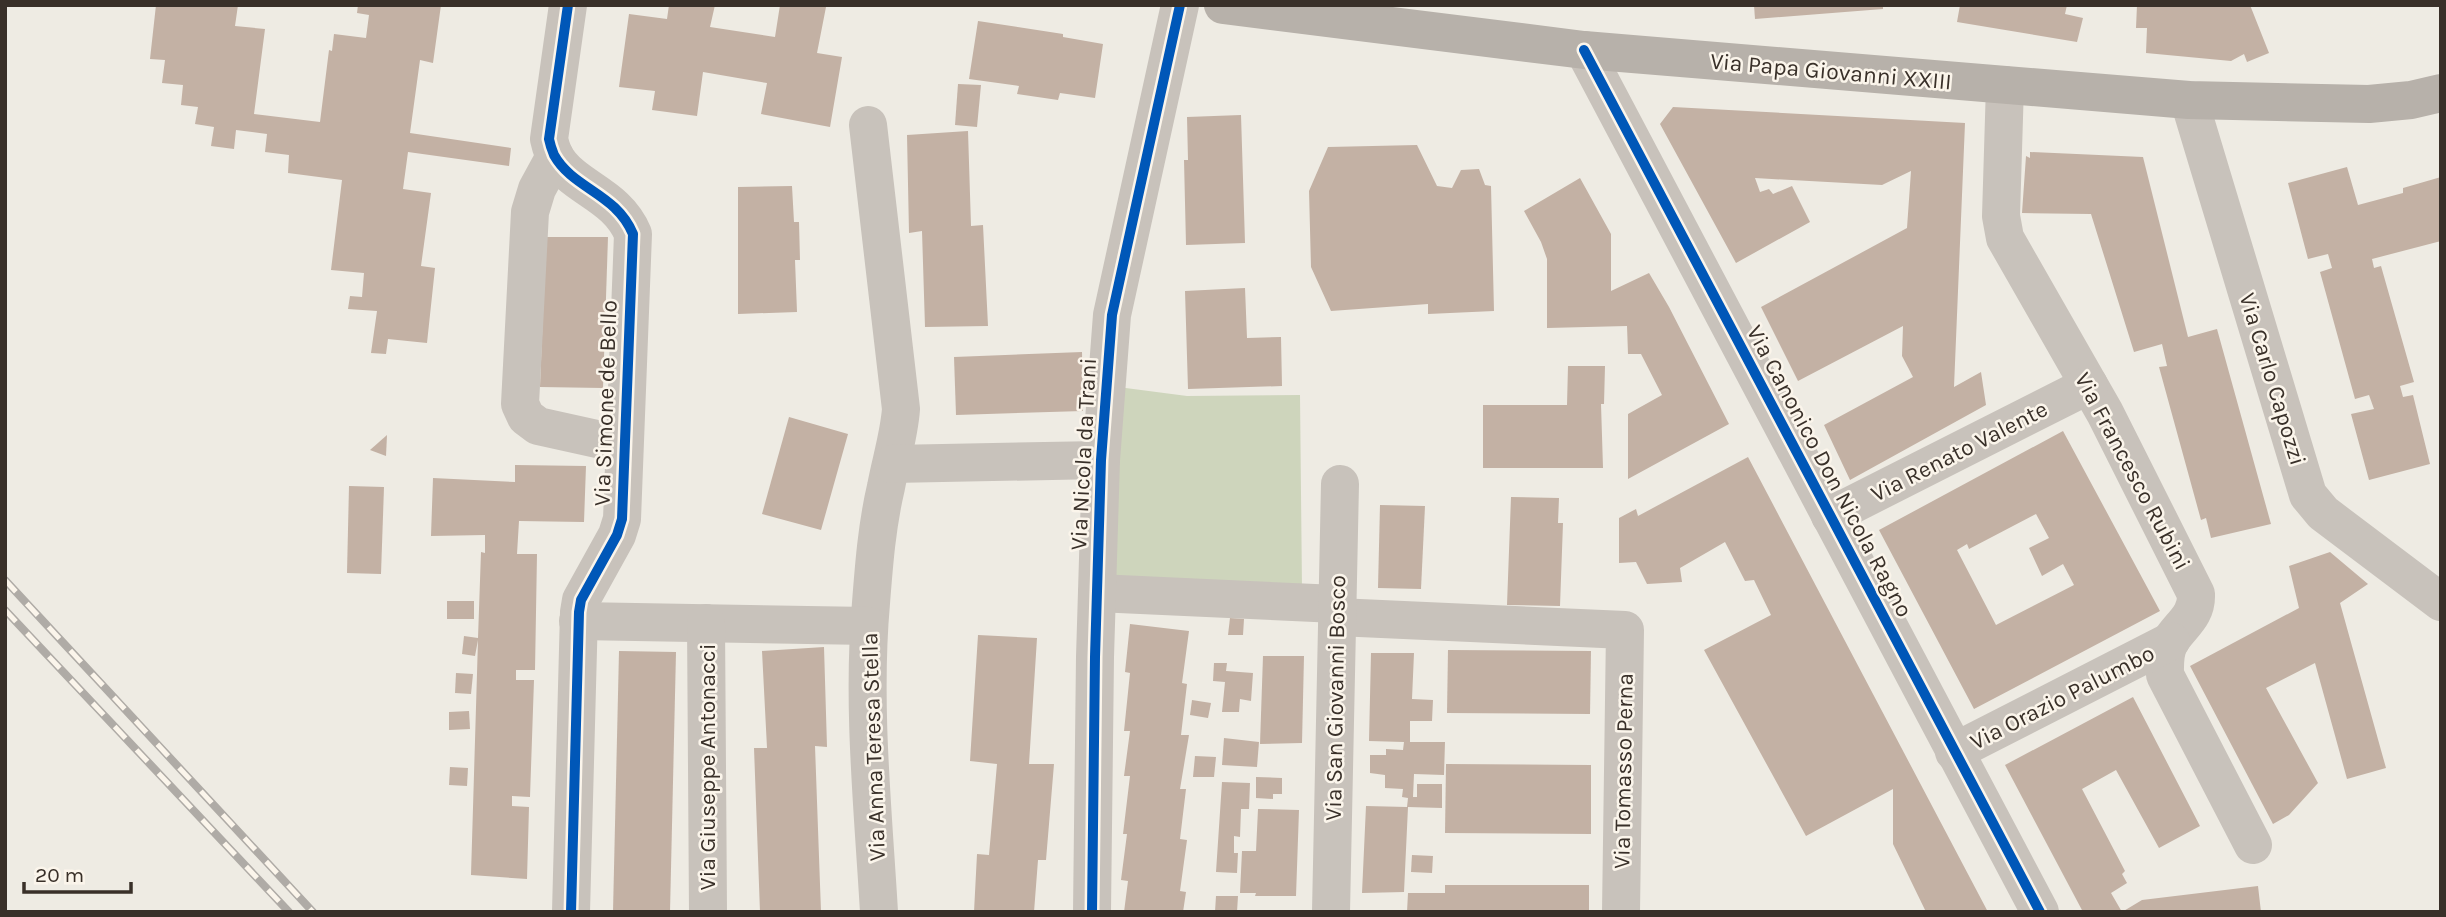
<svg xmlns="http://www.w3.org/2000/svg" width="2446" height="917" font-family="Karla,sans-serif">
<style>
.green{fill:#ced5bc}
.building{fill:#c3b1a4;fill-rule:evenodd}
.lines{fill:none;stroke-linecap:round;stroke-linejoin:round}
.minor{stroke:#c8c2bb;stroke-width:38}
.major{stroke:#b7b1aa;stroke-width:38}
.rail-casing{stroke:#afaba6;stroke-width:8}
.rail{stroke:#fbf5eb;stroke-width:5;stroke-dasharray:16;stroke-linecap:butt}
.cycleway-casing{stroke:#fbf5eb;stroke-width:15}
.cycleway{stroke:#0057b8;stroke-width:10}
.labels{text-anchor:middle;stroke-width:5;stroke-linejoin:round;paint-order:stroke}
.street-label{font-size:23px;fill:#393029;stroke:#fbf5eb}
</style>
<rect width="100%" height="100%" fill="#eeebe3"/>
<polygon class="green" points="1118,387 1187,396 1300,395 1302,589 1108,581"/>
<g class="building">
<polygon points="156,5 238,5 235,26 265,29 254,114 320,122 329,50 332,51 334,34 366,38 369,15 357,13 358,5 441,5 433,63 420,60 410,133 511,148 509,166 408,152 403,189 431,193 421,266 435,268 427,343 388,339 386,354 371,353 377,311 348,309 350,296 362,297 364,273 331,270 342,180 288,173 289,155 265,152 267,134 236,130 234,149 211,146 214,127 195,124 198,107 181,105 183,85 162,83 165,60 150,59"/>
<polygon points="669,5 715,5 710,27 775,37 780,5 826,7 817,53 842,57 830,127 761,114 767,83 703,72 697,116 652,110 655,91 619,87 629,14 667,19"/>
<polygon points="1754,5 1883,5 1883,9 1755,19"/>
<polygon points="1960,5 2067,5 2065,14 2083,18 2077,42 1957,22"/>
<polygon points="2137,5 2250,5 2269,53 2247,62 2244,54 2231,61 2146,53 2147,28 2136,28"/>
<polygon points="978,21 1063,34 1063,37 1103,44 1095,98 1060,93 1058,100 1017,94 1019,86 969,79"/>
<polygon points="958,84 981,85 977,127 955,125"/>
<polygon points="1673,107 1965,123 1954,387 1981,372 1986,405 1850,480 1824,425 1913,377 1902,356 1903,326 1798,381 1761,307 1907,228 1911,171 1882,185 1755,178 1760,192 1769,189 1773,194 1792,186 1810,222 1736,263 1660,124"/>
<polygon points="1241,115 1245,243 1186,245 1184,160 1188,160 1187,117"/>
<polygon points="968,131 971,226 983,225 988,326 925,327 922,231 909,233 907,135"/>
<polygon points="1417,145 1437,186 1452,188 1461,170 1479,169 1485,185 1491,186 1494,311 1428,314 1428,304 1331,311 1311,267 1309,191 1328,147"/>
<polygon points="2030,152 2143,157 2188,337 2217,329 2271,524 2211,538 2206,518 2201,520 2159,367 2167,366 2162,344 2134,352 2091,214 2022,213 2026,156 2030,158"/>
<polygon points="2347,167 2358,205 2403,193 2403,188 2441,177 2441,241 2372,259 2374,268 2381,266 2414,382 2400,386 2403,397 2413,395 2430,464 2369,480 2351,414 2374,409 2369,395 2355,399 2320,272 2332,268 2328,254 2308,259 2288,183"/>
<polygon points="1580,178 1611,234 1611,291 1649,273 1669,307 1729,424 1628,479 1628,414 1662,395 1641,354 1628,354 1627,326 1547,328 1547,259 1541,242 1524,211"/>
<polygon points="792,186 794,222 799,222 800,260 795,260 797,312 738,314 738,187"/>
<polygon points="546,237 608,237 603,388 540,387"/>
<polygon points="1245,288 1247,338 1281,337 1282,386 1188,389 1185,291"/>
<polygon points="1082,352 1083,411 956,415 954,357"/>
<polygon points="1568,366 1605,366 1604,404 1601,404 1603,468 1483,468 1483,405 1567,405"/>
<polygon points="789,417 848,434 821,530 762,514"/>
<path d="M2063 431 2160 611 1974 709 1879 530ZM2036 514 2049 538 2029 548 2042 576 2063 564 2074 585 1996 625 1957 550 1967 544 1969 549Z"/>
<polygon points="387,435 386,456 370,450"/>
<polygon points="1748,457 1988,912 1926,912 1893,844 1893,789 1806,836 1704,650 1771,615 1754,580 1745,581 1725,542 1680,568 1682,582 1647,584 1636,562 1619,563 1619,518 1636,509 1638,516"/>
<polygon points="515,465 586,466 584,522 519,521 517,554 537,554 535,670 516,670 516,680 534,680 530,797 512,796 512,806 529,807 527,879 471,875 478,640 475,656 462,654 464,636 478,638 481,552 485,553 485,535 431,536 433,478 515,482"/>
<polygon points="349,486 384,487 381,574 347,573"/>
<polygon points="1511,497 1559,498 1558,523 1563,523 1560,606 1507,605"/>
<polygon points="1380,505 1425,506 1421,589 1378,588"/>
<polygon points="2330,552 2368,584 2340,603 2386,768 2347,779 2315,663 2266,688 2318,783 2289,815 2273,824 2190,666 2299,608 2289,566"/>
<rect x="447" y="601" width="27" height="18"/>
<polygon points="1230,618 1244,619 1243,635 1228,635"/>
<polygon points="1130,624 1189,631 1182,683 1187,684 1181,735 1189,735 1180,789 1186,789 1180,839 1187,840 1180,891 1186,892 1183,912 1124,912 1128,881 1121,880 1127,834 1123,834 1130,776 1124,776 1130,731 1124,731 1130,673 1125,672"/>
<polygon points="978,635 1037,638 1029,764 1054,764 1046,860 1038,860 1034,912 974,912 977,854 989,855 997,764 970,761"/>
<polygon points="824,647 827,747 815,746 821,912 760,912 754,748 767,748 762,651"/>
<polygon points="1448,650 1591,651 1590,714 1447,713"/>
<polygon points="619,651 676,652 670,912 613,912"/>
<polygon points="1371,653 1414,653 1412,699 1433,700 1432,721 1410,721 1410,742 1445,742 1444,775 1414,774 1413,797 1417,797 1417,784 1442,784 1442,808 1408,807 1404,892 1362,893 1366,806 1407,807 1408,798 1402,797 1403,789 1385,788 1385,775 1370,773 1370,755 1386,755 1386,749 1403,750 1404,742 1369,741"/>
<polygon points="1263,656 1304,656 1302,743 1260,744"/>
<polygon points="1214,663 1227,663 1226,671 1253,673 1251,701 1240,699 1239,712 1222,712 1225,682 1213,681"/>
<polygon points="456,673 473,674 471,694 455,693"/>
<polygon points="2133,697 2200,826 2159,848 2116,770 2082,789 2125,871 2122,874 2127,883 2111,893 2122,912 2142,900 2258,886 2261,912 2083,912 2005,765"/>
<polygon points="1192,700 1211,703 1208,718 1190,715"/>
<polygon points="469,711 470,729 449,730 449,712"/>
<polygon points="1224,738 1259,742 1257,767 1222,765"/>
<polygon points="1195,756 1216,757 1214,777 1193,777"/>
<polygon points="1446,764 1591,765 1591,834 1445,833"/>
<polygon points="450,767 468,768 467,786 449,785"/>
<polygon points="1256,777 1282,778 1282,794 1273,794 1273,799 1256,798"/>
<polygon points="1222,782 1250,783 1249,809 1241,809 1240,837 1234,836 1234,853 1238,853 1237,873 1216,872"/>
<polygon points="1258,809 1299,810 1296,896 1255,896 1256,893 1240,893 1242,851 1256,851"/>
<polygon points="1412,855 1433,856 1432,873 1411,872"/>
<polygon points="1445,885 1589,885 1589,912 1407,912 1408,893 1445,893"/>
<polygon points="1216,896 1238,896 1237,912 1215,912"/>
</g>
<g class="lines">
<g class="minor">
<path d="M568 5 549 139C550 144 552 150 554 155 573 189 616 193 633 234L622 519 617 535 581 600 579 612 571 912"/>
<polyline points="1584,50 2040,912"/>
<path d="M2005 85 2001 216 2005 238 2105 413 2196 594C2197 617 2180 625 2170 642 2164 652 2165 664 2165 675L2253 845"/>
<polyline points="2189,100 2308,495 2323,513 2441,602"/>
<path d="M868 125 901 409C899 436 891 460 886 487 877 525 874 564 871 603 862 705 873 809 879 912"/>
<polyline points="555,156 537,189 530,212 520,404 526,417 538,426 624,445"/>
<polyline points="892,464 1101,460"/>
<polyline points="1830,516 2089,385"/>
<polyline points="1097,593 1337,604"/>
<polyline points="1337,617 1625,630 1621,912"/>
<polyline points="578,621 869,626"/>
<polyline points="706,623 708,912"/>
<polyline points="1954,752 2171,641"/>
<polyline points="1092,912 1095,657 1101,460 1112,315 1180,5"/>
<polyline points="1331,912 1340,484"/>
</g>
<polyline class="major" points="1223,5 1584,50 2189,100 2369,104 2411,100 2441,93"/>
<g class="rail-casing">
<g id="rail">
<polyline points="5,580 313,912"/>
<polyline points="5,610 289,912"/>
</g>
</g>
<use href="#rail" class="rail"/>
<g class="cycleway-casing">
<g id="cycleway">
<path d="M568 5 549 139C550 144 552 150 554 155 573 189 616 193 633 234L622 519 617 535 581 600 579 612 571 912"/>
<polyline points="1584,50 2040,912"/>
<polyline points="1092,912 1095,657 1101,460 1112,315 1180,5"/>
</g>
</g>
<use href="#cycleway" class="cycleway"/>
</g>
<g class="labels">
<g class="street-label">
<text transform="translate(1831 71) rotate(5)" y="8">Via Papa Giovanni XXIII</text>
<text transform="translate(2273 379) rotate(73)" y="8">Via Carlo Capozzi</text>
<text transform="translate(605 403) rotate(-88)" y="8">Via Simone de Bello</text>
<text transform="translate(1959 451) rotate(-27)" y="8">Via Renato Valente</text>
<text transform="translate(1083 454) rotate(-87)" y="8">Via Nicola da Trani</text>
<text transform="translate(1830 471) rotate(62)" y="8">Via Canonico Don Nicola Ragno</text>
<text transform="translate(2133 471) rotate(62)" y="8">Via Francesco Rubini</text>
<text transform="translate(2062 697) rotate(-27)" y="8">Via Orazio Palumbo</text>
<text transform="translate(1335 698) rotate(-89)" y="8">Via San Giovanni Bosco</text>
<text transform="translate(873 747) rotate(-92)" y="8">Via Anna Teresa Stella</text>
<text transform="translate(707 767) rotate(-90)" y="8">Via Giuseppe Antonacci</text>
<text transform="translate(1623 771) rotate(-89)" y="8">Via Tomasso Perna</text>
</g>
</g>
<rect width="2446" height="917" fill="none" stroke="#393029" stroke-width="14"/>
<path d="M24 882v10h107v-10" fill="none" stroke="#393029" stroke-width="3.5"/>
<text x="35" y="882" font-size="21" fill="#393029" stroke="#fbf5eb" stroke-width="5" paint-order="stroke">20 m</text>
</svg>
